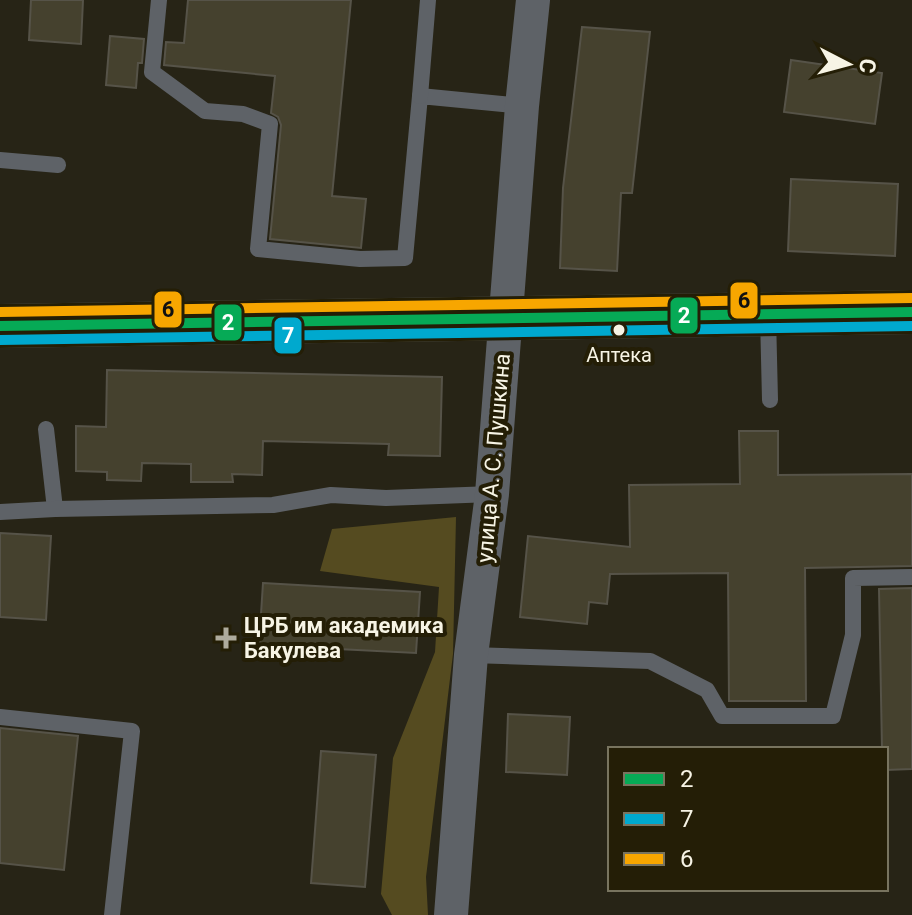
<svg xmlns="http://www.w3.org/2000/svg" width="912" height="915" font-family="Roboto,sans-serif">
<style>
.green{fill:#554b20}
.building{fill:#45412e;stroke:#565348;stroke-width:2}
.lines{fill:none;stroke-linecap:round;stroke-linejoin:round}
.service{stroke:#5e6267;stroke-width:16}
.minor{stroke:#5e6267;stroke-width:34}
.secondary{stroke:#5f6468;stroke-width:44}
.bus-1-casing{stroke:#241e06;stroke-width:16}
.bus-2-casing{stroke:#241e06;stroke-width:16}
.bus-3-casing{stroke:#241e06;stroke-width:16}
.bus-1{stroke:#06aa56;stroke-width:10}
.bus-2{stroke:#00a9ce;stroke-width:10}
.bus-3{stroke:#f7a600;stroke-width:10}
.bus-dot{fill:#f7f4e5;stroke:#241e06;stroke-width:3}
.poi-dot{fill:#aeab9d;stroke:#241e06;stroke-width:3}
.labels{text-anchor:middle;stroke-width:8;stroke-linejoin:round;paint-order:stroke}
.bus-label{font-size:20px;fill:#f7f4e5;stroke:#241e06}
.street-label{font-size:22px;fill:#f7f4e5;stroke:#241e06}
.poi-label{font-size:22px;font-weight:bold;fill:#f7f4e5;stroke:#241e06;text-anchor:start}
.line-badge{stroke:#241e06;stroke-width:3}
.badge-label{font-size:22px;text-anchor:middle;font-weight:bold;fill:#fff}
.pale-badge-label{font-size:22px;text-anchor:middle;font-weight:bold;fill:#111}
</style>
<rect width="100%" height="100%" fill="#272416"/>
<polygon class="green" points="456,517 453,654 426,877 428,915 392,915 381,894 393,758 435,652 439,587 320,571 332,529"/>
<g class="building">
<polygon points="31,0 83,0 81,44 29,40"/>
<polygon points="188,0 351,0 332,196 366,199 361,248 270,239 281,125 278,117 271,113 275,76 164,65 166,42 184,43"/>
<polygon points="582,27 650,32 632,193 621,193 617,271 560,268 563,188"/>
<polygon points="110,36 144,39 142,63 138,63 136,88 106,85"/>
<polygon points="791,60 882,73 875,124 784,112"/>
<polygon points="791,179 898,184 895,256 788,251"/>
<polygon points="107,370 442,377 440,456 388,455 389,444 263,441 262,475 232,474 233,482 191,482 191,464 142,463 141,481 107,480 107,472 76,471 76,426 106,427"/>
<polygon points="739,431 778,431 778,475 912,474 912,566 805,568 806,701 729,701 728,573 610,574 607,604 589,602 587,624 520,617 528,536 630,547 629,485 740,484"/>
<polygon points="0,533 51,536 46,620 0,617"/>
<polygon points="263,583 420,592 416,653 259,645"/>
<polygon points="912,588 912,769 886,770 886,749 882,749 879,589"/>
<polygon points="508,714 570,717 567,775 506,772"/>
<polygon points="0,728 78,736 64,870 0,863"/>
<polygon points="321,751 376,755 365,887 311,883"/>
</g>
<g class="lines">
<g class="service">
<polyline points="159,0 152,72 205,111 243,114 270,124 258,249 360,259 405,258 420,96 522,106"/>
<polyline points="420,96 428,0"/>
<polyline points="0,160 58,165"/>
<polyline points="768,316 770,400"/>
<polyline points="46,429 55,509"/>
<polyline points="0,512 55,509 273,505 331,495 386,498 492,494"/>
<polyline points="471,655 650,661 707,690 722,716 833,716 853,635 853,578 912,577"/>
<polyline points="0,717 132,731 112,915"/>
</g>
<polyline class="minor" points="451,915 471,655 492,494 522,106 533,0"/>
<polyline class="secondary" points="0,326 912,312"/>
<g class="bus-1-casing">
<polyline id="bus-1" points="0,326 912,312"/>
</g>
<g class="bus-2-casing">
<polyline id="bus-2" points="0,340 912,326"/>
</g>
<g class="bus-3-casing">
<polyline id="bus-3" points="0,312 912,298"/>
</g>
<use href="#bus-1" class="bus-1"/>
<use href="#bus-2" class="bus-2"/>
<use href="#bus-3" class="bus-3"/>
</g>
<circle class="bus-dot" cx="619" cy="330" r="7"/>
<path class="poi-dot" d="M222 626h8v8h8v8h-8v8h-8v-8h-8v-8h8z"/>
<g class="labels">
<g class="bus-label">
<text x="619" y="362">Аптека</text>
</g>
<g class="street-label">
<text transform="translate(493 458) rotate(-85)" y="8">улица А. С. Пушкина</text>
</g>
<g class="poi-label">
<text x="244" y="633">ЦРБ им академика<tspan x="244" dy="25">Бакулева</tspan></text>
</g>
</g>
<g class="line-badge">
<rect x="729" y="281" width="30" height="39" rx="8" fill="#f7a600"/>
<rect x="153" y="290" width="30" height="39" rx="8" fill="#f7a600"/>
<rect x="669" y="296" width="30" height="39" rx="8" fill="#06aa56"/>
<rect x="213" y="303" width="30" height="39" rx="8" fill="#06aa56"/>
<rect x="273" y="316" width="30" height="39" rx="8" fill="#00a9ce"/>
</g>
<g class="badge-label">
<text x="684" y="323">2</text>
<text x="228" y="330">2</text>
<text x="288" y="343">7</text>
</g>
<g class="pale-badge-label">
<text x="744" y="308">6</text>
<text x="168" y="317">6</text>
</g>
<rect x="608" y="747" width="280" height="144" fill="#241e06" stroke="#78745f" stroke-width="2"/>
<rect x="624" y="773" width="40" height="12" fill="#06aa56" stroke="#78745f" stroke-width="2"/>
<text x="680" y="787" font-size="24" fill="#f7f4e5">2</text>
<rect x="624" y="813" width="40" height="12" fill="#00a9ce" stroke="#78745f" stroke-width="2"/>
<text x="680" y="827" font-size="24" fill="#f7f4e5">7</text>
<rect x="624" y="853" width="40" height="12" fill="#f7a600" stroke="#78745f" stroke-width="2"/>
<text x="680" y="867" font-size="24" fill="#f7f4e5">6</text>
<g transform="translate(848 64) rotate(96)" stroke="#241e06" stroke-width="6" paint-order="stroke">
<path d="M0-6L14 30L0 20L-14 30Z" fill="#f7f4e5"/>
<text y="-12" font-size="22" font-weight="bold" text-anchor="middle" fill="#f7f4e5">С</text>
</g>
</svg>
